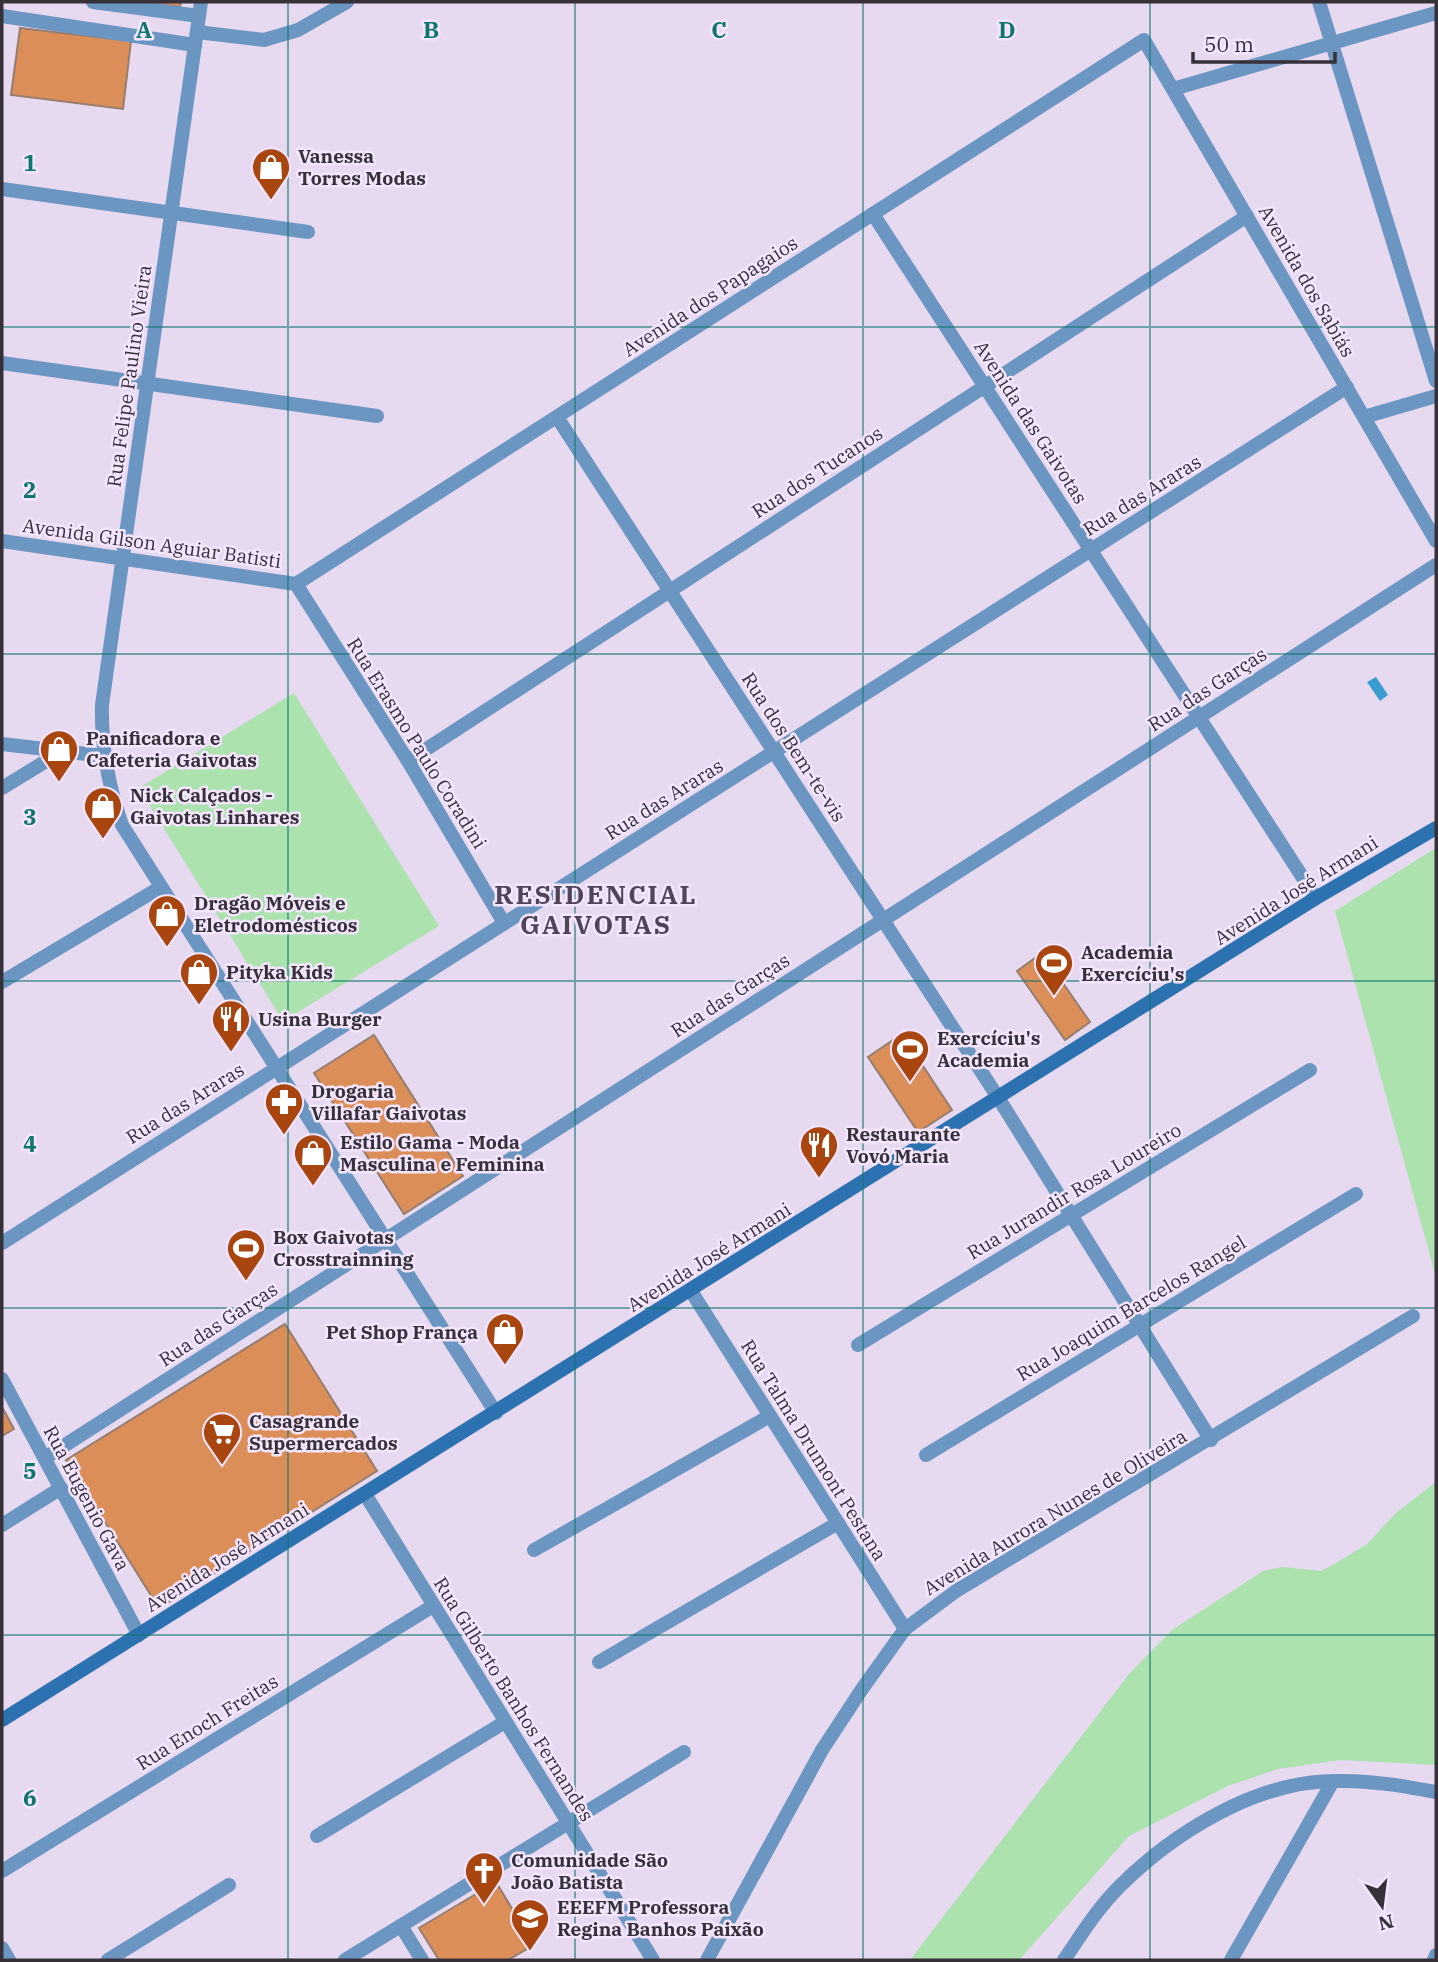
<svg xmlns="http://www.w3.org/2000/svg" width="1438" height="1962" font-family="'IBM Plex Serif',serif">
<style>
.green{fill:#abe2ae}
.water{fill:#399cce}
.building{fill:#dc8e59;stroke:#957e70;stroke-width:2}
.lines{fill:none;stroke-linecap:round;stroke-linejoin:round}
.minor{stroke:#6c96c2;stroke-width:14}
.secondary{stroke:#2c71b0;stroke-width:14}
.grid{fill:none;stroke:#0f766e;stroke-width:2;stroke-opacity:0.55}
.labels{text-anchor:middle;stroke-width:5;stroke-linejoin:round;paint-order:stroke}
.poi-label{font-size:19px;font-weight:bold;fill:#363039;stroke:#f4e6fe;text-anchor:start}
.street-label{font-size:19px;fill:#363039;stroke:#f4e6fe}
.district-label{font-size:26px;font-weight:bold;letter-spacing:2px;fill:#504558;stroke:#f4e6fe}
.grid-label{font-size:23px;text-anchor:middle;font-weight:bold;fill:#0f766e;stroke:#f4e6fe;stroke-width:5;stroke-linejoin:round;paint-order:stroke}
</style>
<rect width="100%" height="100%" fill="#e7d9f0"/>
<g class="green">
<polygon points="294,693 439,926 283,1021 139,788"/>
<polygon points="1436,848 1436,1277 1335,911"/>
<polygon points="1436,1482 1436,1765 1341,1760 1278,1769 1228,1786 1129,1836 1019,1960 910,1960 1129,1674 1172,1630 1263,1571 1282,1567 1321,1571 1336,1563 1367,1544 1397,1512"/>
</g>
<polygon class="water" points="1376,677 1388,695 1380,701 1367,682"/>
<g class="building">
<polygon points="144,2 181,2 180,7"/>
<polygon points="20,28 131,41 123,109 11,95"/>
<polygon points="1042,953 1090,1022 1065,1040 1017,971"/>
<polygon points="902,1034 952,1110 918,1132 868,1057"/>
<polygon points="374,1035 463,1176 404,1214 314,1073"/>
<polygon points="285,1324 377,1471 159,1608 66,1460"/>
<polygon points="2,1407 14,1429 2,1436"/>
<polygon points="496,1882 534,1945 508,1960 439,1960 419,1928"/>
</g>
<g class="lines">
<g class="minor">
<polyline points="93,2 199,16"/>
<path d="M201 2 102 705C101 747 108 785 122 825L496 1413"/>
<polyline points="1319,2 1436,381"/>
<polyline points="2,16 195,45"/>
<polyline points="197,32 264,40 298,30 347,2"/>
<polyline points="1173,89 1436,13"/>
<polyline points="2,189 308,232"/>
<polyline points="873,214 1316,898"/>
<polyline points="2,363 377,416"/>
<polyline points="557,417 999,1099 1211,1440"/>
<polyline points="1364,417 1436,396"/>
<polyline points="2,541 296,584"/>
<polyline points="296,584 1144,40 1436,541"/>
<polyline points="296,584 408,761 504,923"/>
<polyline points="2,744 104,756"/>
<polyline points="408,761 1247,216"/>
<polyline points="2,788 61,752"/>
<polyline points="2,982 161,887"/>
<polyline points="2,1243 1347,387"/>
<polyline points="691,1291 905,1629"/>
<polyline points="858,1345 1310,1070"/>
<polyline points="2,1379 139,1635"/>
<polyline points="926,1455 1356,1194"/>
<polyline points="45,1458 1436,565"/>
<polyline points="365,1494 653,1960"/>
<polyline points="2,1525 61,1488"/>
<polyline points="534,1550 770,1416"/>
<polyline points="599,1662 838,1523"/>
<polyline points="317,1836 505,1722"/>
<polyline points="2,1871 433,1606"/>
<polyline points="401,1926 422,1960"/>
<polyline points="2,1948 9,1960"/>
<polyline points="108,1960 229,1885"/>
<polyline points="345,1960 684,1752"/>
<polyline points="707,1960 822,1750 862,1689 905,1629 956,1591 1413,1316"/>
<path d="M1064 1960C1081 1935 1097 1909 1119 1887 1173 1833 1256 1781 1335 1781 1370 1780 1403 1786 1436 1792"/>
<polyline points="1231,1960 1333,1781"/>
<polyline points="1434,1960 1436,1955"/>
</g>
<polyline class="secondary" points="2,1720 1316,898 1436,828"/>
</g>
<path class="grid" d="M288 2V1960M575 2V1960M863 2V1960M1150 2V1960M2 327H1436M2 654H1436M2 981H1436M2 1308H1436M2 1635H1436"/>
<defs>
<g id="shop-pin" transform="scale(2.0125)"><path d="M0 17L-7.5 6A9.5 9.5 0 1 1 7.5 6Z" fill="#a94610" stroke="#f4e6fe"/><path d="M-5-2.5h2.3a2.7 3.5 0 0 1 5.4 0H5L5.5 6h-11ZM-1.5-2.5h3a1.5 2.3 0 0 0-3 0Z" fill="#fff"/></g>
<g id="stadium-pin" transform="scale(2.0125)"><path d="M0 17L-7.5 6A9.5 9.5 0 1 1 7.5 6Z" fill="#a94610" stroke="#f4e6fe"/><path d="M0-5a6.5 5 0 1 0 0 10a6.5 5 0 1 0 0-10ZM-3.5-1.8h7v3.6h-7Z" fill="#fff"/></g>
<g id="restaurant-pin" transform="scale(2.0125)"><path d="M0 17L-7.5 6A9.5 9.5 0 1 1 7.5 6Z" fill="#a94610" stroke="#f4e6fe"/><path d="M-5-6h1v4h1v-4h1v4h1v-4h1v5L-1.5 .5V6h-2V.5L-5-1ZM5-6V6H3V1.5H1.5Q1.5-4 5-6Z" fill="#fff"/></g>
<g id="pharmacy-pin" transform="scale(2.0125)"><path d="M0 17L-7.5 6A9.5 9.5 0 1 1 7.5 6Z" fill="#a94610" stroke="#f4e6fe"/><path d="M-2-6h4v4h4v4h-4v4h-4v-4h-4v-4h4Z" fill="#fff"/></g>
<g id="supermarket-pin" transform="scale(2.0125)"><path d="M0 17L-7.5 6A9.5 9.5 0 1 1 7.5 6Z" fill="#a94610" stroke="#f4e6fe"/><path d="M-6-5.5h2.5l.6 2H6L4.5 2H-2.5L-4.4-4H-6ZM-1.5 3.2a1.3 1.3 0 1 0 .1 0ZM3 3.2a1.3 1.3 0 1 0 .1 0Z" fill="#fff"/></g>
<g id="church-pin" transform="scale(2.0125)"><path d="M0 17L-7.5 6A9.5 9.5 0 1 1 7.5 6Z" fill="#a94610" stroke="#f4e6fe"/><path d="M-1.2-6h2.4v3.5h3.3v2.4h-3.3V6h-2.4V-.1h-3.3v-2.4h3.3Z" fill="#fff"/></g>
<g id="school-pin" transform="scale(2.0125)"><path d="M0 17L-7.5 6A9.5 9.5 0 1 1 7.5 6Z" fill="#a94610" stroke="#f4e6fe"/><path d="M0-5L7-2L0 1L-7-2ZM-4 1L0 2.5L4 1V4Q0 6-4 4Z" fill="#fff"/></g>
</defs>
<g fill-rule="evenodd">
<use href="#shop-pin" x="271" y="167"/>
<use href="#shop-pin" x="59" y="749"/>
<use href="#shop-pin" x="103" y="806"/>
<use href="#shop-pin" x="167" y="914"/>
<use href="#stadium-pin" x="1054" y="963"/>
<use href="#shop-pin" x="199" y="972"/>
<use href="#restaurant-pin" x="231" y="1019"/>
<use href="#stadium-pin" x="910" y="1049"/>
<use href="#pharmacy-pin" x="284" y="1102"/>
<use href="#restaurant-pin" x="819" y="1145"/>
<use href="#shop-pin" x="313" y="1153"/>
<use href="#stadium-pin" x="246" y="1248"/>
<use href="#shop-pin" x="505" y="1332"/>
<use href="#supermarket-pin" x="222" y="1432"/>
<use href="#church-pin" x="484" y="1871"/>
<use href="#school-pin" x="530" y="1918"/>
</g>
<g class="labels">
<g class="poi-label">
<text x="298" y="163">Vanessa<tspan x="298" dy="22">Torres Modas</tspan></text>
<text x="86" y="745">Panificadora e<tspan x="86" dy="22">Cafeteria Gaivotas</tspan></text>
<text x="130" y="802">Nick Calçados -<tspan x="130" dy="22">Gaivotas Linhares</tspan></text>
<text x="194" y="910">Dragão Móveis e<tspan x="194" dy="22">Eletrodomésticos</tspan></text>
<text x="1081" y="959">Academia<tspan x="1081" dy="22">Exercíciu's</tspan></text>
<text x="226" y="979">Pityka Kids</text>
<text x="258" y="1026">Usina Burger</text>
<text x="937" y="1045">Exercíciu's<tspan x="937" dy="22">Academia</tspan></text>
<text x="311" y="1098">Drogaria<tspan x="311" dy="22">Villafar Gaivotas</tspan></text>
<text x="846" y="1141">Restaurante<tspan x="846" dy="22">Vovó Maria</tspan></text>
<text x="340" y="1149">Estilo Gama - Moda<tspan x="340" dy="22">Masculina e Feminina</tspan></text>
<text x="273" y="1244">Box Gaivotas<tspan x="273" dy="22">Crosstrainning</tspan></text>
<text x="478" y="1339" text-anchor="end">Pet Shop França</text>
<text x="249" y="1428">Casagrande<tspan x="249" dy="22">Supermercados</tspan></text>
<text x="511" y="1867">Comunidade São<tspan x="511" dy="22">João Batista</tspan></text>
<text x="557" y="1914">EEEFM Professora<tspan x="557" dy="22">Regina Banhos Paixão</tspan></text>
</g>
<g class="street-label">
<text transform="translate(1307 281) rotate(60)" y="7">Avenida dos Sabiás</text>
<text transform="translate(710 296) rotate(-33)" y="7">Avenida dos Papagaios</text>
<text transform="translate(129 376) rotate(-82)" y="7">Rua Felipe Paulino Vieira</text>
<text transform="translate(1031 422) rotate(57)" y="7">Avenida das Gaivotas</text>
<text transform="translate(817 472) rotate(-33)" y="7">Rua dos Tucanos</text>
<text transform="translate(1142 495) rotate(-32)" y="7">Rua das Araras</text>
<text transform="translate(152 543) rotate(8)" y="7">Avenida Gilson Aguiar Batisti</text>
<text transform="translate(1207 689) rotate(-33)" y="7">Rua das Garças</text>
<text transform="translate(417 743) rotate(58)" y="7">Rua Erasmo Paulo Coradini</text>
<text transform="translate(794 747) rotate(57)" y="7">Rua dos Bem-te-vis</text>
<text transform="translate(664 799) rotate(-32)" y="7">Rua das Araras</text>
<text transform="translate(1296 890) rotate(-32)" y="7">Avenida José Armani</text>
<text transform="translate(730 995) rotate(-33)" y="7">Rua das Garças</text>
<text transform="translate(185 1103) rotate(-32)" y="7">Rua das Araras</text>
<text transform="translate(1074 1191) rotate(-31)" y="7">Rua Jurandir Rosa Loureiro</text>
<text transform="translate(709 1257) rotate(-32)" y="7">Avenida José Armani</text>
<text transform="translate(1131 1308) rotate(-31)" y="7">Rua Joaquim Barcelos Rangel</text>
<text transform="translate(218 1324) rotate(-33)" y="7">Rua das Garças</text>
<text transform="translate(814 1450) rotate(58)" y="7">Rua Talma Drumont Pestana</text>
<text transform="translate(87 1498) rotate(62)" y="7">Rua Eugenio Gava</text>
<text transform="translate(1055 1512) rotate(-31)" y="7">Avenida Aurora Nunes de Oliveira</text>
<text transform="translate(227 1557) rotate(-32)" y="7">Avenida José Armani</text>
<text transform="translate(514 1699) rotate(58)" y="7">Rua Gilberto Banhos Fernandes</text>
<text transform="translate(207 1722) rotate(-32)" y="7">Rua Enoch Freitas</text>
</g>
<g class="district-label">
<text x="596" y="904">RESIDENCIAL<tspan x="596" dy="30">GAIVOTAS</tspan></text>
</g>
</g>
<g class="grid-label">
<text x="144" y="38">A</text>
<text x="431" y="38">B</text>
<text x="719" y="38">C</text>
<text x="1007" y="38">D</text>
<text x="30" y="171">1</text>
<text x="30" y="498">2</text>
<text x="30" y="825">3</text>
<text x="30" y="1152">4</text>
<text x="30" y="1479">5</text>
<text x="30" y="1806">6</text>
</g>
<rect width="1438" height="1962" fill="none" stroke="#363039" stroke-width="7"/>
<g transform="translate(1382 1906) rotate(166)" stroke="#f4e6fe" stroke-width="5" paint-order="stroke">
<path d="M0-5L12 26L0 18L-12 26Z" fill="#363039"/>
<text y="-10" font-size="19" font-weight="bold" text-anchor="middle" fill="#363039">N</text>
</g>
<path d="M1193 52v10h142v-10" fill="none" stroke="#363039" stroke-width="3.5"/>
<text x="1204" y="52" font-size="21" fill="#363039" stroke="#f4e6fe" stroke-width="5" paint-order="stroke">50 m</text>
</svg>
